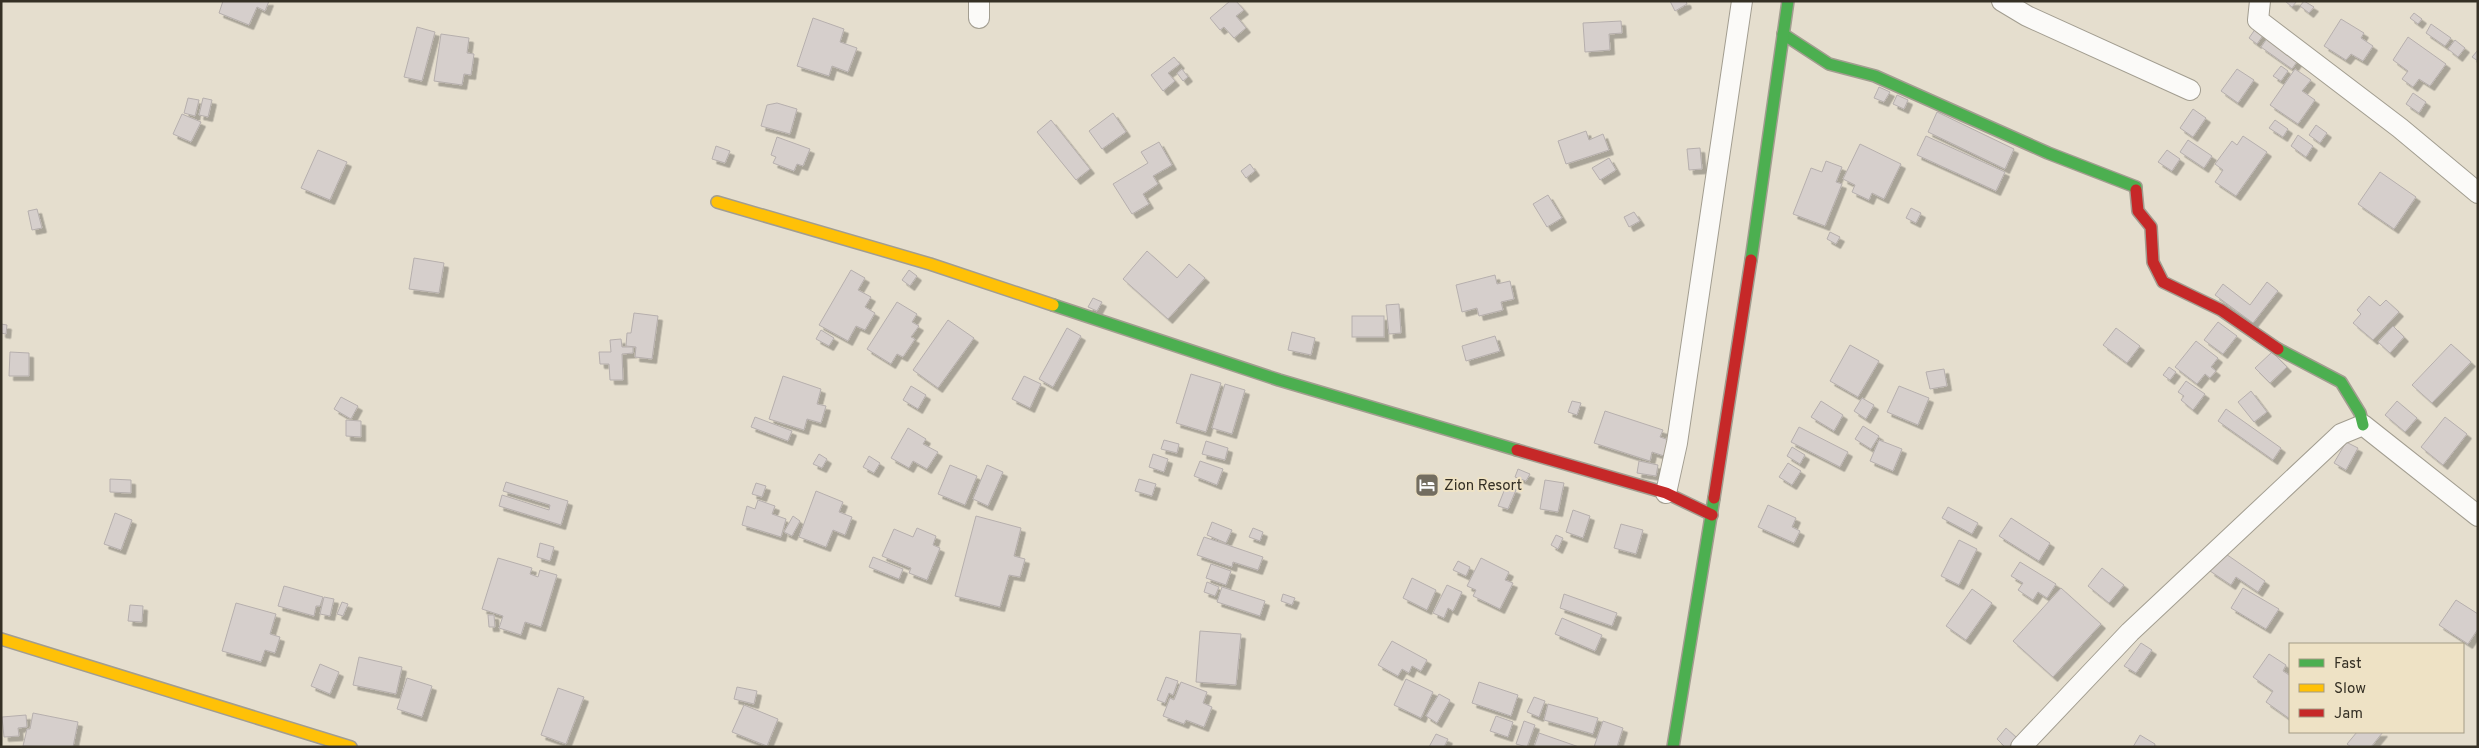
<svg xmlns="http://www.w3.org/2000/svg" width="2479" height="748" font-family="Overpass,sans-serif">
<style>
.building{fill:#d6cfcc;stroke:#b6afad;filter:url(#shadow)}
.lines{fill:none;stroke-linecap:round;stroke-linejoin:round}
.street-casing{stroke:#a29d90;stroke-width:22}
.fast-casing{stroke:#a29d90;stroke-width:14}
.slow-casing{stroke:#a29d90;stroke-width:14}
.jam-casing{stroke:#a29d90;stroke-width:14}
.street{stroke:#fbfaf8;stroke-width:20}
.fast{stroke:#4caf50;stroke-width:11}
.slow{stroke:#ffc107;stroke-width:11}
.jam{stroke:#c62828;stroke-width:11}
.labels{text-anchor:middle;stroke-width:4;stroke-linejoin:round;paint-order:stroke}
.poi-label{font-size:15px;fill:#353025;stroke:#eee2c5;text-anchor:start}
</style>
<defs>
<filter id="shadow"><feDropShadow dx="4.5" dy="4.5" stdDeviation="0" flood-color="#0004"/></filter>
</defs>
<rect width="100%" height="100%" fill="#e5dece"/>
<g class="building">
<polygon points="223,1 269,1 265,11 257,7 249,25 219,13"/>
<polygon points="1230,1 1236,1 1244,10 1236,16 1246,28 1234,38 1224,27 1220,30 1210,18"/>
<polygon points="1670,1 1686,1 1687,4 1675,11"/>
<polygon points="2285,1 2297,1 2292,7"/>
<polygon points="2304,1 2314,7 2309,13 2300,6"/>
<polygon points="2414,13 2422,19 2418,24 2410,18"/>
<polygon points="813,18 844,29 840,42 857,48 848,72 832,66 829,76 797,66"/>
<polygon points="2341,19 2364,33 2361,38 2373,46 2363,61 2351,54 2346,60 2324,46"/>
<polygon points="1621,21 1622,33 1609,34 1610,50 1585,52 1583,23"/>
<polygon points="2431,24 2451,38 2445,46 2426,33"/>
<polygon points="417,27 435,32 422,81 404,77"/>
<polygon points="2256,28 2264,34 2257,44 2249,38"/>
<polygon points="441,34 469,38 467,53 474,54 471,75 464,74 462,85 434,81"/>
<polygon points="2268,37 2299,59 2292,69 2261,47"/>
<polygon points="2408,37 2446,64 2430,86 2419,79 2413,87 2402,79 2408,71 2393,60"/>
<polygon points="2455,40 2465,48 2458,57 2448,49"/>
<polygon points="2478,50 2478,61 2472,57"/>
<polygon points="1174,57 1180,64 1168,73 1175,81 1163,91 1151,75"/>
<polygon points="2281,66 2288,71 2281,81 2273,76"/>
<polygon points="1182,69 1188,77 1183,81 1177,73"/>
<polygon points="2237,69 2254,80 2238,103 2221,91"/>
<polygon points="2295,69 2311,80 2302,91 2315,100 2298,124 2270,105"/>
<polygon points="1879,87 1890,92 1884,102 1874,98"/>
<polygon points="2413,93 2426,102 2419,113 2406,104"/>
<polygon points="1897,95 1908,100 1904,109 1893,104"/>
<polygon points="188,98 199,100 195,116 184,113"/>
<polygon points="203,98 212,100 208,117 199,115"/>
<polygon points="777,103 797,109 790,134 761,126 767,105"/>
<polygon points="2193,109 2206,118 2193,137 2180,128"/>
<polygon points="1937,112 2014,149 2005,169 1928,132"/>
<polygon points="1113,113 1126,132 1102,149 1089,131"/>
<polygon points="182,114 201,122 191,142 173,134"/>
<polygon points="1051,120 1090,169 1076,180 1037,132"/>
<polygon points="2275,120 2288,129 2283,137 2269,128"/>
<polygon points="2316,125 2327,133 2320,143 2309,135"/>
<polygon points="1586,131 1589,140 1603,134 1609,150 1566,164 1558,141"/>
<polygon points="2298,135 2313,146 2306,157 2291,146"/>
<polygon points="1926,136 2005,172 1996,191 1917,155"/>
<polygon points="2243,136 2267,152 2236,196 2215,182 2223,170 2215,164 2232,141 2237,145"/>
<polygon points="777,137 810,149 803,166 797,164 794,171 773,163 776,157 771,155"/>
<polygon points="2188,140 2212,156 2204,168 2180,152"/>
<polygon points="1159,142 1172,165 1153,176 1158,184 1143,194 1149,204 1132,214 1113,184 1148,163 1141,152"/>
<polygon points="1860,144 1901,164 1884,199 1872,193 1869,200 1852,192 1855,185 1843,179"/>
<polygon points="716,146 730,151 725,163 712,159"/>
<polygon points="1700,148 1702,169 1689,170 1687,149"/>
<polygon points="318,150 347,162 330,200 301,188"/>
<polygon points="2167,150 2180,159 2172,171 2158,162"/>
<polygon points="1609,158 1616,170 1600,180 1592,168"/>
<polygon points="1826,161 1842,167 1836,182 1842,184 1825,226 1793,214 1811,168 1822,172"/>
<polygon points="1250,164 1255,171 1246,178 1241,171"/>
<polygon points="2380,172 2416,197 2394,229 2358,204"/>
<polygon points="1548,195 1562,218 1547,227 1533,204"/>
<polygon points="1911,208 1921,213 1916,223 1906,218"/>
<polygon points="37,209 42,228 32,230 28,211"/>
<polygon points="1634,212 1640,221 1629,227 1624,217"/>
<polygon points="1830,232 1840,237 1836,244 1827,239"/>
<polygon points="1147,251 1177,278 1189,264 1205,278 1168,319 1123,279"/>
<polygon points="414,258 444,263 439,293 409,289"/>
<polygon points="851,270 865,278 858,290 871,297 865,307 875,313 865,330 856,326 848,341 819,325"/>
<polygon points="909,270 917,276 910,286 902,280"/>
<polygon points="1495,275 1497,284 1510,281 1514,299 1501,302 1503,310 1479,316 1477,308 1462,312 1456,285"/>
<polygon points="2267,282 2278,291 2253,323 2215,295 2223,284 2250,305"/>
<polygon points="2369,296 2380,306 2386,300 2399,312 2373,340 2353,323 2361,314 2357,310"/>
<polygon points="1093,298 1102,302 1097,311 1088,307"/>
<polygon points="897,302 917,314 912,322 919,326 911,337 915,339 903,357 897,354 891,364 867,349"/>
<polygon points="1399,304 1401,333 1389,334 1386,305"/>
<polygon points="634,313 658,316 652,359 635,357 636,347 626,346 627,333 631,333"/>
<rect x="1352" y="316" width="32" height="21"/>
<polygon points="948,320 974,338 938,388 913,370"/>
<polygon points="2218,322 2237,336 2223,354 2204,340"/>
<polygon points="1,324 7,325 6,334 1,333"/>
<polygon points="2393,326 2404,337 2390,353 2378,342"/>
<polygon points="1067,328 1081,336 1053,387 1039,379"/>
<polygon points="2116,328 2140,346 2127,363 2103,345"/>
<polygon points="821,330 834,338 829,346 816,339"/>
<polygon points="1292,332 1315,338 1311,355 1288,350"/>
<polygon points="1495,336 1500,351 1466,361 1462,346"/>
<polygon points="621,339 622,347 633,347 633,353 622,354 623,380 610,380 609,364 600,364 599,352 611,352 610,340"/>
<polygon points="2196,341 2218,358 2211,367 2216,371 2210,378 2205,374 2197,384 2175,367"/>
<polygon points="2451,344 2471,362 2432,403 2412,385"/>
<polygon points="1850,345 1879,361 1858,397 1830,381"/>
<polygon points="10,352 29,353 29,376 9,376"/>
<polygon points="2272,352 2287,367 2270,383 2255,368"/>
<polygon points="2169,367 2176,372 2170,380 2163,375"/>
<polygon points="1944,369 1947,386 1930,389 1926,372"/>
<polygon points="1191,374 1221,383 1206,432 1176,423"/>
<polygon points="783,376 821,389 817,404 826,406 821,423 807,419 804,430 769,419"/>
<polygon points="1024,376 1041,384 1030,408 1012,399"/>
<polygon points="2186,381 2205,394 2193,410 2181,400 2184,396 2178,392"/>
<polygon points="1225,384 1245,390 1232,434 1212,428"/>
<polygon points="911,386 926,395 918,409 903,400"/>
<polygon points="1899,386 1929,398 1918,425 1887,412"/>
<polygon points="2251,391 2267,412 2254,422 2238,402"/>
<polygon points="341,397 358,406 351,419 334,409"/>
<polygon points="1862,398 1874,405 1866,419 1854,411"/>
<polygon points="1572,401 1581,403 1577,415 1568,412"/>
<polygon points="1821,401 1843,415 1834,431 1811,417"/>
<polygon points="2397,401 2417,418 2405,432 2385,415"/>
<polygon points="2226,409 2281,448 2273,460 2218,421"/>
<polygon points="1605,411 1663,430 1660,437 1669,440 1664,456 1652,452 1650,461 1594,443"/>
<polygon points="755,417 792,431 788,441 751,427"/>
<polygon points="2445,417 2467,434 2443,465 2421,447"/>
<polygon points="346,420 361,421 361,437 346,436"/>
<polygon points="1863,426 1879,436 1871,449 1855,439"/>
<polygon points="1799,427 1848,452 1840,467 1791,442"/>
<polygon points="908,428 926,439 923,444 938,452 927,469 913,461 909,468 891,458"/>
<polygon points="1164,440 1179,444 1177,453 1161,449"/>
<polygon points="1879,440 1902,449 1893,471 1870,461"/>
<polygon points="1206,441 1228,448 1225,460 1202,454"/>
<polygon points="2346,442 2358,448 2346,470 2334,463"/>
<polygon points="1792,447 1805,455 1800,464 1787,456"/>
<polygon points="819,454 827,459 822,468 813,464"/>
<polygon points="1153,454 1168,459 1164,472 1149,467"/>
<polygon points="869,456 880,463 874,473 863,467"/>
<polygon points="1200,461 1223,469 1217,485 1194,476"/>
<polygon points="1639,461 1658,465 1656,476 1637,473"/>
<polygon points="1788,463 1801,471 1792,485 1779,477"/>
<polygon points="950,465 977,476 965,505 938,494"/>
<polygon points="987,465 1003,472 988,506 973,499"/>
<polygon points="1518,469 1530,474 1526,481 1515,477"/>
<polygon points="110,479 131,480 131,493 110,492"/>
<polygon points="1139,479 1156,484 1152,496 1135,491"/>
<polygon points="1545,480 1564,483 1558,512 1540,509"/>
<polygon points="506,482 568,501 561,525 499,506 502,495 549,510 550,505 503,491"/>
<polygon points="756,483 766,486 762,497 752,494"/>
<polygon points="1506,486 1516,490 1508,509 1498,506"/>
<polygon points="816,491 843,502 839,512 852,517 845,535 833,530 826,547 799,537"/>
<polygon points="758,500 775,506 772,514 786,519 781,537 742,525 747,506 755,509"/>
<polygon points="1768,505 1796,518 1792,527 1800,531 1794,543 1758,527"/>
<polygon points="1948,507 1978,523 1972,534 1942,518"/>
<polygon points="1573,510 1590,516 1583,538 1566,532"/>
<polygon points="115,513 132,520 121,550 104,544"/>
<polygon points="793,516 800,521 792,536 784,532"/>
<polygon points="976,516 1021,528 1014,556 1025,559 1020,577 1009,575 1000,607 955,596"/>
<polygon points="2011,518 2050,543 2039,561 1999,536"/>
<polygon points="1212,522 1232,530 1226,543 1207,535"/>
<polygon points="1621,524 1643,530 1636,554 1614,548"/>
<polygon points="917,528 936,536 933,545 940,548 927,580 909,573 911,568 882,556 894,529 913,537"/>
<polygon points="1253,528 1263,532 1260,541 1249,537"/>
<polygon points="1556,535 1563,538 1558,549 1551,545"/>
<polygon points="1204,537 1263,557 1258,570 1233,562 1232,567 1197,555"/>
<polygon points="1959,540 1977,549 1959,585 1941,576"/>
<polygon points="540,543 554,547 550,561 537,557"/>
<polygon points="2223,552 2265,581 2258,592 2236,577 2231,585 2210,571"/>
<polygon points="873,557 903,569 899,579 869,567"/>
<polygon points="498,558 532,568 530,574 538,577 540,570 557,575 541,627 525,622 521,635 499,628 503,616 482,609"/>
<polygon points="1481,558 1509,572 1505,580 1513,583 1500,609 1473,596 1476,590 1467,586"/>
<polygon points="1458,561 1470,567 1466,576 1453,570"/>
<polygon points="2020,562 2056,584 2047,598 2038,592 2033,600 2018,590 2023,583 2011,576"/>
<polygon points="1211,564 1231,571 1226,585 1206,578"/>
<polygon points="2102,568 2124,585 2109,603 2088,586"/>
<polygon points="1412,578 1436,590 1427,610 1403,598"/>
<polygon points="1207,582 1219,587 1215,596 1204,592"/>
<polygon points="1447,585 1462,592 1453,611 1448,608 1444,618 1433,613"/>
<polygon points="284,586 323,597 320,606 316,606 314,616 278,606"/>
<polygon points="1222,587 1265,601 1260,616 1217,602"/>
<polygon points="2061,588 2101,624 2053,677 2013,641"/>
<polygon points="2243,588 2279,609 2266,629 2231,608"/>
<polygon points="1972,589 1992,603 1966,640 1946,626"/>
<polygon points="1283,594 1295,598 1292,605 1281,601"/>
<polygon points="1564,594 1617,613 1612,626 1560,608"/>
<polygon points="324,597 334,599 330,616 320,614"/>
<polygon points="2456,600 2478,614 2478,629 2468,644 2439,625"/>
<polygon points="342,602 348,604 343,616 337,614"/>
<polygon points="236,603 276,614 270,634 280,637 275,653 265,650 261,662 222,651"/>
<polygon points="130,605 143,606 142,622 128,621"/>
<polygon points="488,615 494,615 495,627 489,627"/>
<polygon points="1562,618 1602,635 1595,651 1555,634"/>
<polygon points="1200,631 1241,634 1236,685 1196,682"/>
<polygon points="1392,641 1427,660 1421,671 1412,666 1409,673 1402,669 1398,676 1378,665"/>
<polygon points="2141,643 2152,650 2136,673 2124,666"/>
<polygon points="2269,654 2286,665 2283,671 2289,675 2290,673 2290,719 2266,702 2273,691 2253,677"/>
<polygon points="359,657 402,667 396,694 353,685"/>
<polygon points="320,664 339,672 330,694 311,686"/>
<polygon points="1166,677 1178,681 1173,695 1169,693 1165,703 1157,700"/>
<polygon points="407,678 432,686 422,717 397,709"/>
<polygon points="1406,679 1433,692 1421,718 1394,705"/>
<polygon points="1181,682 1207,692 1203,703 1212,707 1204,727 1186,720 1184,724 1163,716 1170,698 1174,700"/>
<polygon points="1479,682 1518,695 1511,716 1472,703"/>
<polygon points="737,687 757,691 754,704 734,699"/>
<polygon points="558,688 584,697 566,744 541,735"/>
<polygon points="1439,694 1450,700 1437,723 1426,716"/>
<polygon points="1534,697 1545,701 1539,717 1527,712"/>
<polygon points="1548,704 1598,718 1593,734 1544,720"/>
<polygon points="744,705 778,719 767,746 732,732"/>
<polygon points="33,713 78,722 73,747 23,746 27,729 30,729"/>
<polygon points="26,715 27,727 18,728 19,736 4,737 2,717"/>
<polygon points="1496,716 1513,722 1508,737 1490,731"/>
<polygon points="1524,721 1535,725 1527,747 1516,744"/>
<polygon points="1603,721 1623,728 1617,747 1594,747"/>
<polygon points="2006,728 2017,738 2009,747 2005,747 1997,739"/>
<polygon points="2357,732 2383,732 2371,747 2351,747 2347,744"/>
<polygon points="1539,733 1579,747 1534,747"/>
<polygon points="1436,734 1448,739 1444,747 1429,747"/>
<polygon points="2140,735 2155,744 2154,747 2133,747"/>
</g>
<g class="lines">
<g class="street-casing">
<g id="street">
<polyline points="2002,1 2027,16 2190,90"/>
<polyline points="2260,1 2258,20 2400,128 2478,193"/>
<polyline points="979,18 979,1"/>
<polyline points="1666,493 1677,443 1742,1"/>
<polyline points="2021,747 2130,632 2341,434 2363,425 2478,516"/>
</g>
</g>
<g class="fast-casing">
<g id="fast">
<polyline points="1783,34 1829,64 1875,76 2048,153 2136,187 2136,190"/>
<polyline points="1751,260 1788,1"/>
<polyline points="1053,305 1279,380 1517,450"/>
<polyline points="2278,349 2341,382 2360,413 2363,425"/>
<polyline points="1673,747 1714,498"/>
</g>
</g>
<g class="slow-casing">
<g id="slow">
<polyline points="717,202 930,264 1053,305"/>
<polyline points="1,639 351,747"/>
</g>
</g>
<g class="jam-casing">
<g id="jam">
<polyline points="2136,190 2138,211 2151,227 2153,262 2163,282 2221,310 2278,349"/>
<polyline points="1517,450 1666,493 1712,515"/>
<polyline points="1714,498 1751,260"/>
</g>
</g>
<use href="#street" class="street"/>
<use href="#fast" class="fast"/>
<use href="#slow" class="slow"/>
<use href="#jam" class="jam"/>
</g>
<defs>
<g id="hotel-square" transform="scale(1.25)"><rect x="-9" y="-9" width="18" height="18" rx="4" fill="#736d60" stroke="#eee2c5"/><path d="M-6-4.5h1.5V1H6V5H4.5V3h-9V5H-6ZM-4 0a1.8 1.8 0 1 1 3.6 0ZM.5 0V-2.5h3Q6-2.5 6 0Z" fill="#fff"/></g>
</defs>
<g fill-rule="evenodd">
<use href="#hotel-square" x="1427" y="485"/>
</g>
<g class="labels">
<g class="poi-label">
<text x="1444" y="490">Zion Resort</text>
</g>
</g>
<rect width="2479" height="748" fill="none" stroke="#353025" stroke-width="5"/>
<rect x="2289" y="643" width="175" height="90" fill="#eee2c5" stroke="#a49b85"/>
<rect x="2299" y="659" width="25" height="8" fill="#4caf50" stroke="#a49b85"/>
<text x="2334" y="668" font-size="15" fill="#353025">Fast</text>
<rect x="2299" y="684" width="25" height="8" fill="#ffc107" stroke="#a49b85"/>
<text x="2334" y="693" font-size="15" fill="#353025">Slow</text>
<rect x="2299" y="709" width="25" height="8" fill="#c62828" stroke="#a49b85"/>
<text x="2334" y="718" font-size="15" fill="#353025">Jam</text>
</svg>
